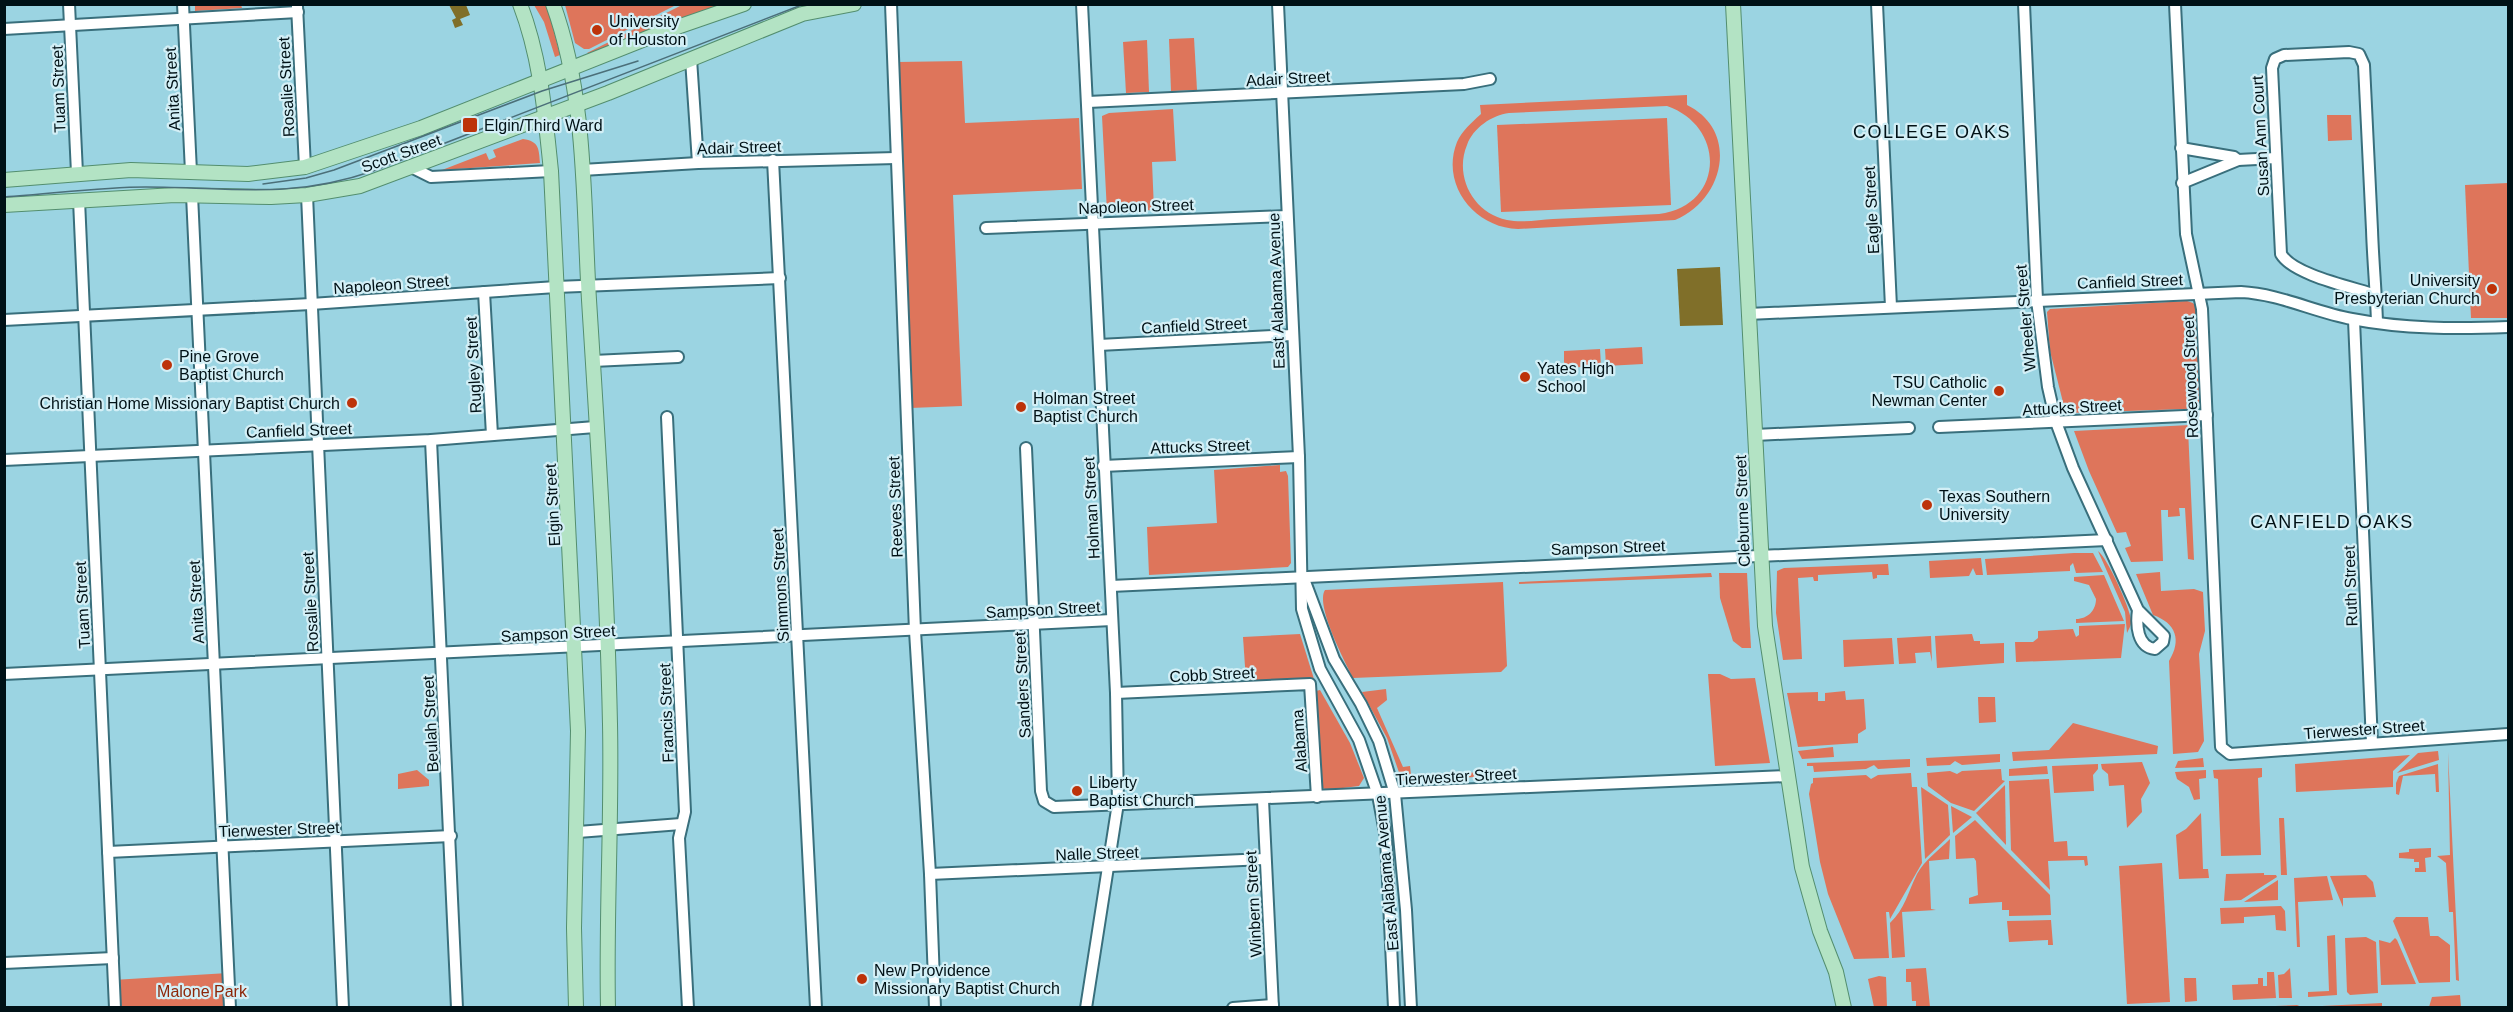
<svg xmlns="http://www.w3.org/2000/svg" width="2513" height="1012" font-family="Arial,sans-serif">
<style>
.green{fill:#de755b;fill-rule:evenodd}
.water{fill:#806f29}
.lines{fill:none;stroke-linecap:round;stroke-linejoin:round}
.minor-casing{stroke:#396f7c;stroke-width:14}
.major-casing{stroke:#538e6e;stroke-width:16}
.minor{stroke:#fff;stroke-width:10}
.major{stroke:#b3e3c4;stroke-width:14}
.tram{stroke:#4b6f79;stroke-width:1.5}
.poi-dot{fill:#bd330a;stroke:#d3eff6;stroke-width:2}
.labels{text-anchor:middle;stroke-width:4.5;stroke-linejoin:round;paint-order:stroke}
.poi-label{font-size:16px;fill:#001116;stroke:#d3eff6;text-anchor:start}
.street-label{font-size:16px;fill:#001116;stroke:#d3eff6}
.park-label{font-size:16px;fill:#8e2608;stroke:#d3eff6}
.neighbourhood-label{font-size:18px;letter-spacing:1.5px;fill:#001116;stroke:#d3eff6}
</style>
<rect width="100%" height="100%" fill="#9bd4e2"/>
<g class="green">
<polygon points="195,5 241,5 242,8 195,11"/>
<polygon points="534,5 547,5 560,55 555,57 544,22"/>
<polygon points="565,5 565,4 676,5 589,49 584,49 575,43"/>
<polygon points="729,5 590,54 587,53 680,6"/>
<polygon points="1194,38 1197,90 1171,91 1169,39"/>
<polygon points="1147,40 1149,92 1126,93 1123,42"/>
<polygon points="962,61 965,123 1079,118 1082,189 953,195 962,406 910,408 898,62"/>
<path d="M1687 95V105C1740 131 1724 200 1675 220L1518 229C1475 228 1440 185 1457 142 1462 131 1471 123 1481 114L1480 105ZM1667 106C1727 127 1724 206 1659 214 1624 216 1589 217 1553 219 1538 220 1521 223 1507 220 1473 213 1454 176 1467 145 1473 128 1492 115 1509 113Z"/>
<polygon points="1173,109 1176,161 1152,162 1154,210 1107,212 1102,116 1109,113"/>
<polygon points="2327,115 2351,115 2352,140 2328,141"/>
<polygon points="1667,118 1671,205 1501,212 1497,125"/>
<path d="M523 139C539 141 539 149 540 163L442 170 486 153 489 160 496 157 493 150Z"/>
<polygon points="2508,183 2508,318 2471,318 2465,185"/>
<polygon points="2187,301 2193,303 2196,307 2200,402 2193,408 2185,409 2070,413 2065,410 2050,351 2047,312 2050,309"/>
<polygon points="1642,347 1643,364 1606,366 1605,349"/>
<polygon points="1600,349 1601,366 1564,368 1564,351"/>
<polygon points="2190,425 2188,429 2194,560 2188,559 2185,508 2179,508 2180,516 2168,517 2168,510 2161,510 2163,561 2131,562 2125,548 2131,546 2126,532 2117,533 2089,471 2074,431"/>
<polygon points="1280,465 1280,472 1286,471 1288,476 1291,563 1288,567 1149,575 1147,527 1217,523 1214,470"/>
<path d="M2098 551C2107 557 2130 608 2131 620 2132 624 2129 629 2127 633L2125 612Z"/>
<polygon points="2074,553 2093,553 2103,572 2076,573 2073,563 2070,566 2070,571 1987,575 1985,559"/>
<polygon points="1981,558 1983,575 1976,575 1973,568 1969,576 1930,578 1929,561"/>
<polygon points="1888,564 1889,575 1877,575 1877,578 1873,579 1872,572 1818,575 1818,581 1814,581 1813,577 1798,578 1802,659 1783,660 1776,613 1777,571 1784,568"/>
<path d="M2160 572 2161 591 2194 589 2203 592 2205 631 2199 654 2204 741 2198 752 2173 754 2169 661C2182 640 2176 623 2153 615L2136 574Z"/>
<polygon points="1711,573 1712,577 1519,584 1519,582"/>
<polygon points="1719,573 1747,573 1751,648 1742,648 1733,641 1720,598"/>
<path d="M2104 575 2124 621 2076 623V619C2088 619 2096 610 2096 599L2089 585 2074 581V577Z"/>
<path d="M1503 582 1507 666 1501 672 1353 678C1345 662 1315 605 1325 590Z"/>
<polygon points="2125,624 2121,658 2016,662 2015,642 2033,642 2038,638 2038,631 2073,629 2076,637 2079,635 2079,626"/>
<polygon points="1300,634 1314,679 1246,681 1243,637"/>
<polygon points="1972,634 1974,641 1980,641 1980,644 2004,643 2004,663 1937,668 1935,636"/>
<polygon points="1931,636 1932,662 1930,652 1915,653 1916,663 1899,664 1897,638"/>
<polygon points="1892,638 1894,664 1844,667 1843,640"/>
<polygon points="1708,674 1720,674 1731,679 1755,678 1770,763 1715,766"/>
<polygon points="1386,689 1387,700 1377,708 1403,767 1410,766 1411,775 1512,771 1512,775 1402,781 1387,738 1362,692"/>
<polygon points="1320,690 1350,743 1364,778 1359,786 1327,790 1323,788 1316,691"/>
<polygon points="1845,691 1846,700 1864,699 1866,729 1858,734 1858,743 1798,747 1787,693 1818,692 1818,701 1825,701 1825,693"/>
<polygon points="1978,697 1995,697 1996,722 1979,723"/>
<polygon points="2073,723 2158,746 2157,754 2013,761 2012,752 2049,750"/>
<polygon points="1833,747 1834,757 1802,759 1798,751"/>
<polygon points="2438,751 2439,760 2397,773 2418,753"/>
<polygon points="2448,752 2459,981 2456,980 2453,912 2449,912 2446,863 2437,856 2450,855"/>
<polygon points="2000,754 2000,762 1962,765 1955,761 1950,765 1927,766 1926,758"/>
<polygon points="2410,755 2393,771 2393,787 2296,792 2295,764"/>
<polygon points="2203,758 2204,767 2175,768 2178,761"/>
<polygon points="1910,759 1910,767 1878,769 1874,765 1866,769 1814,772 1813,766 1807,766 1807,763"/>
<polygon points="2142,762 2150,783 2141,799 2142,812 2127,828 2124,785 2109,786 2108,774 2102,769 2101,764"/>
<polygon points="2098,764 2098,769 2093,775 2094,791 2054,793 2052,766"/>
<polygon points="2438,764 2439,792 2436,792 2435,774 2403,776 2399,795 2396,794 2396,783 2399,776"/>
<polygon points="2047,766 2048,774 2009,776 2009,769"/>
<polygon points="2262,768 2262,777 2258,778 2261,855 2221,856 2218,779 2214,778 2213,770"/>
<polygon points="2001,769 2002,780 2005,781 1974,811 1951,803 1928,786 1927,773 1950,771 1957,774 1962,771"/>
<polygon points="417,770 429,780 429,786 398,789 398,774"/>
<polygon points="2206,770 2206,778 2199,779 2200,799 2194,800 2189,787 2177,779 2175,772"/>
<polygon points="1911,773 1912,787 1917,787 1922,863 1890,919 1889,912 1886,912 1889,958 1854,959 1828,894 1820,862 1809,794 1811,784 1813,783 1813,778 1866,775 1871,779 1878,775"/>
<polygon points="2049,779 2054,842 2067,841 2068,856 2087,856 2088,865 2085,866 2084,860 2048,861 2050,890 2011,850 2009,781"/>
<polygon points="2005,785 2006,845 1976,813"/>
<polygon points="1921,787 1948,805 1950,835 1925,859"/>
<polygon points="1951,806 1972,817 1953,833"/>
<polygon points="2201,813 2203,869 2208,869 2209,878 2179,879 2176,835 2186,829"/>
<polygon points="2279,818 2284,818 2287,875 2281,875"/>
<polygon points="1975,820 2050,895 2051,915 2009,916 2009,910 2002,910 2002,902 1969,904 1969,898 1978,895 1976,861 1974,858 1956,859 1955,836"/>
<path d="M1950 839 1949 859 1929 861 1931 909 1936 910 1902 912 1905 957 1892 958 1890 923C1905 909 1908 892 1917 874 1924 861 1939 850 1950 839Z"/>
<polygon points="2431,848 2431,857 2425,858 2426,872 2415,872 2415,868 2419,868 2419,862 2414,862 2414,859 2399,858 2399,853 2409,852 2409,849"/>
<polygon points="2162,863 2170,1002 2127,1004 2119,866"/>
<polygon points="2264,873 2264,875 2276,875 2277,877 2241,900 2224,901 2226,874"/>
<polygon points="2366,875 2373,882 2376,897 2343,898 2343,907 2330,876"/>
<polygon points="2327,876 2333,900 2298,902 2300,947 2297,947 2294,878"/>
<polygon points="2278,880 2278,900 2244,902"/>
<polygon points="2281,906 2285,911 2286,931 2276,930 2275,915 2244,917 2244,923 2221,924 2220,908"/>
<polygon points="2396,917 2428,917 2430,936 2438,936 2450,945 2450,982 2419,983 2393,921"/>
<polygon points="2051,920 2053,945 2048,945 2048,940 2009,942 2007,921"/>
<polygon points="2335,935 2337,995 2308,997 2308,992 2329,991 2327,936"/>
<polygon points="2366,937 2376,942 2378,993 2350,995 2347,992 2345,938"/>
<polygon points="2395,938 2397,940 2416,984 2381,985 2379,940 2390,943"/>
<polygon points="1926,968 1930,1007 1916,1007 1916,1001 1912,1001 1911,982 1906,982 1906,969"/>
<polygon points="2290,968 2292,998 2279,998 2278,975 2284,974"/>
<polygon points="2267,972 2274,972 2276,998 2233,1000 2232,985 2258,984 2258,978 2263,978 2263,986 2267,986"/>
<polygon points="228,973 230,1007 115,1007 113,980"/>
<polygon points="1879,976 1886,977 1887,1007 1874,1007 1868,979"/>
<polygon points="2184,978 2196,978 2197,1001 2185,1002"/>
<polygon points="2460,995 2461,1007 2429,1007 2432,997"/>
<polygon points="2382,1003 2382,1008 2250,1007 2297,1005 2302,1007"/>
</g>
<g class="water">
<polygon points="449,5 466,5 470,15 460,19 463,25 455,28 452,20 456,18"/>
<polygon points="1720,267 1723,325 1680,326 1677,269"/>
</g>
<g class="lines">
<g class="minor-casing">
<g id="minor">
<polyline points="69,4 77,173"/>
<polyline points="183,4 191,172"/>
<polyline points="891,4 915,631 930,874 935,1008"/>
<polyline points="1082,4 1116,693 1118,803 1086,1008"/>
<polyline points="1278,4 1299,457 1302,609 1320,669 1359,740 1378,795 1386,838 1394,1008"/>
<polyline points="1877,4 1891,307"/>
<path d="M2024 4 2037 300 2048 387 2056 422 2073 468 2138 610 2164 636 2163 642 2155 649C2137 647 2136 625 2138 610"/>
<polyline points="2175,4 2186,234 2202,309 2221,747 2230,754 2508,734"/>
<polyline points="297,6 305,167"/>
<polyline points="4,29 298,12"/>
<polyline points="691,59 698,163"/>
<polyline points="1088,102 1464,84 1490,79"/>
<polyline points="2181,148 2234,157 2238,160"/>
<polyline points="773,160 816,1008"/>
<polyline points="413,168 431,177 551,171"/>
<polyline points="582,170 698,163 896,158"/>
<polyline points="2182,183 2238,160 2276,158"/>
<polyline points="192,195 230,1008"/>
<polyline points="307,195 343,1008"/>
<polyline points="79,200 115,1008"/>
<polyline points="986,228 1287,216"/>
<polyline points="484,292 492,435"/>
<path d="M2376 295C2352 287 2293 275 2281 254L2272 68 2275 59 2284 55 2349 52 2359 54 2364 65 2372 230C2373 261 2376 291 2377 322"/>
<path d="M1748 314 2241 292C2280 294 2314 312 2352 319 2404 329 2456 329 2508 327"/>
<polyline points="4,320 311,304 556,287 780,278"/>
<polyline points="2354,320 2372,743"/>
<polyline points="1099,345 1292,335"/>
<polyline points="593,361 678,357"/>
<polyline points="667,417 685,812 679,838 688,1008"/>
<polyline points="1939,427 2207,415"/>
<polyline points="1755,435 1909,428"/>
<polyline points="431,440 457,1008"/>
<polyline points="1026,448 1041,791 1044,801 1054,807 1788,776"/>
<polyline points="4,460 431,440 595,427"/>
<polyline points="1103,466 1299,457"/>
<polyline points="1304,579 1334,659 1361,704 1379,741 1395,794 1406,910 1411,1008"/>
<polyline points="1111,586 2107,540"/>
<polyline points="4,674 1112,620"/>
<polyline points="1116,693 1310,684 1317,797"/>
<polyline points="1263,800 1273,1008"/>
<polyline points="578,832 681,824"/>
<polyline points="108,852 451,836"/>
<polyline points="930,874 1265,859"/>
<polyline points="4,963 113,958"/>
<polyline points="1233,1008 1273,1005"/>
</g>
</g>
<g class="major-casing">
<g id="major">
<path d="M520 4C541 59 545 114 551 171L578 731 574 928 576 1008"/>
<path d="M553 4C587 98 583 202 589 300 598 441 607 583 610 724 612 819 606 913 608 1008"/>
<polyline points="1733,4 1765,626 1802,867 1820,931 1836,972 1844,1008"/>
<polyline points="4,180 131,170 248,174 305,167 421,128 660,33 744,4"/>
<polyline points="4,205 175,195 271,197 307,195 360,186 608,93 802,14 854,4"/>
</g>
</g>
<use href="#minor" class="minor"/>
<use href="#major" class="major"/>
<g class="tram">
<polyline points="263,184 306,178 334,170 542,91 638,61"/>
<path d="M4 197C52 194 99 187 146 187 231 187 289 200 373 171L804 4"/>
</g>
</g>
<g class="poi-dot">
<circle cx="597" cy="30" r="6"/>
<rect x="462" y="117" width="16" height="16" rx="3"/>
<circle cx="2492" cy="289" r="6"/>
<circle cx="167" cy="365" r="6"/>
<circle cx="1525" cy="377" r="6"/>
<circle cx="1999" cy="391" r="6"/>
<circle cx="352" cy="403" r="6"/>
<circle cx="1021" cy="407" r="6"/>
<circle cx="1927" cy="505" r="6"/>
<circle cx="1077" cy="791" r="6"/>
<circle cx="862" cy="979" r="6"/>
</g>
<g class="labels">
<g class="poi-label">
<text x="609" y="27">University<tspan x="609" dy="18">of Houston</tspan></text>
<text x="484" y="131">Elgin/Third Ward</text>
<text x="2480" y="286" text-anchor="end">University<tspan x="2480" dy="18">Presbyterian Church</tspan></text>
<text x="179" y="362">Pine Grove<tspan x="179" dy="18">Baptist Church</tspan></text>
<text x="1537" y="374">Yates High<tspan x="1537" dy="18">School</tspan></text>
<text x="1987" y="388" text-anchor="end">TSU Catholic<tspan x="1987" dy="18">Newman Center</tspan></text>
<text x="1033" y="404">Holman Street<tspan x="1033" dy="18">Baptist Church</tspan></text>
<text x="340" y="409" text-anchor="end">Christian Home Missionary Baptist Church</text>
<text x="1939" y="502">Texas Southern<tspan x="1939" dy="18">University</tspan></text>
<text x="1089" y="788">Liberty<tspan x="1089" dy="18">Baptist Church</tspan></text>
<text x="874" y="976">New Providence<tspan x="874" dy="18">Missionary Baptist Church</tspan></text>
</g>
<g class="street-label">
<text transform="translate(1288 78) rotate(-3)" y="6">Adair Street</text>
<text transform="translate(286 87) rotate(-93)" y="6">Rosalie Street</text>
<text transform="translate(58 89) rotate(-92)" y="6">Tuam Street</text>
<text transform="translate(172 89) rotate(-93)" y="6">Anita Street</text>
<text transform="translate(2260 136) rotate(-93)" y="6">Susan Ann Court</text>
<text transform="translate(739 147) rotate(-2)" y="6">Adair Street</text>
<text transform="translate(401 153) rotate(-20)" y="6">Scott Street</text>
<text transform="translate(1136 206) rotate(-2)" y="6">Napoleon Street</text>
<text transform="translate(1871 210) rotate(-93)" y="6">Eagle Street</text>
<text transform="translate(2130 281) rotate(-2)" y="6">Canfield Street</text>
<text transform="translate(391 284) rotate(-4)" y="6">Napoleon Street</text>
<text transform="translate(1276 291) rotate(-92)" y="6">East Alabama Avenue</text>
<text transform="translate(2025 318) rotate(-95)" y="6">Wheeler Street</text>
<text transform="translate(1194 325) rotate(-3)" y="6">Canfield Street</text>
<text transform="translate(473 365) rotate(-93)" y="6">Rugley Street</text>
<text transform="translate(2190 377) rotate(-92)" y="6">Rosewood Street</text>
<text transform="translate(2072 407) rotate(-3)" y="6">Attucks Street</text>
<text transform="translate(299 430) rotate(-2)" y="6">Canfield Street</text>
<text transform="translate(1200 446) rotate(-2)" y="6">Attucks Street</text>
<text transform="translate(552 505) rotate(-93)" y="6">Elgin Street</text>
<text transform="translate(895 507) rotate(-92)" y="6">Reeves Street</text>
<text transform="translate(1091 508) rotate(-93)" y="6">Holman Street</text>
<text transform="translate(1742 511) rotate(-92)" y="6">Cleburne Street</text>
<text transform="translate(1608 547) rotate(-2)" y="6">Sampson Street</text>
<text transform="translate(780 585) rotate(-93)" y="6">Simmons Street</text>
<text transform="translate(2350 586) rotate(-92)" y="6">Ruth Street</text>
<text transform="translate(196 602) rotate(-93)" y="6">Anita Street</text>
<text transform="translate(310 602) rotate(-93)" y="6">Rosalie Street</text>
<text transform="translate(82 605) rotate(-93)" y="6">Tuam Street</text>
<text transform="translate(1043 609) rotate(-3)" y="6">Sampson Street</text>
<text transform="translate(558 633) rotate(-3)" y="6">Sampson Street</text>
<text transform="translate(1212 674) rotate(-3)" y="6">Cobb Street</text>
<text transform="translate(1022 685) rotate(-93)" y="6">Sanders Street</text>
<text transform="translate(666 713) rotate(-92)" y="6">Francis Street</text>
<text transform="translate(430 724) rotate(-93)" y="6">Beulah Street</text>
<text transform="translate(2364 729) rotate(-4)" y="6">Tierwester Street</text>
<text transform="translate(1299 741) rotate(-94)" y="6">Alabama</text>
<text transform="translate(1456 776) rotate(-3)" y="6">Tierwester Street</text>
<text transform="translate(279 829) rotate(-2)" y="6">Tierwester Street</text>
<text transform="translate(1097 853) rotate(-2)" y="6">Nalle Street</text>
<text transform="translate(1386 873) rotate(-95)" y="6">East Alabama Avenue</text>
<text transform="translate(1253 904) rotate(-93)" y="6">Winbern Street</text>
</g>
<g class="park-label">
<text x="202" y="997">Malone Park</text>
</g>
<g class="neighbourhood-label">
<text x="1932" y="138">COLLEGE OAKS</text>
<text x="2332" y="528">CANFIELD OAKS</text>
</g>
</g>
<rect width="2513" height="1012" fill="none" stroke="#001116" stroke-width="12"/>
</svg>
